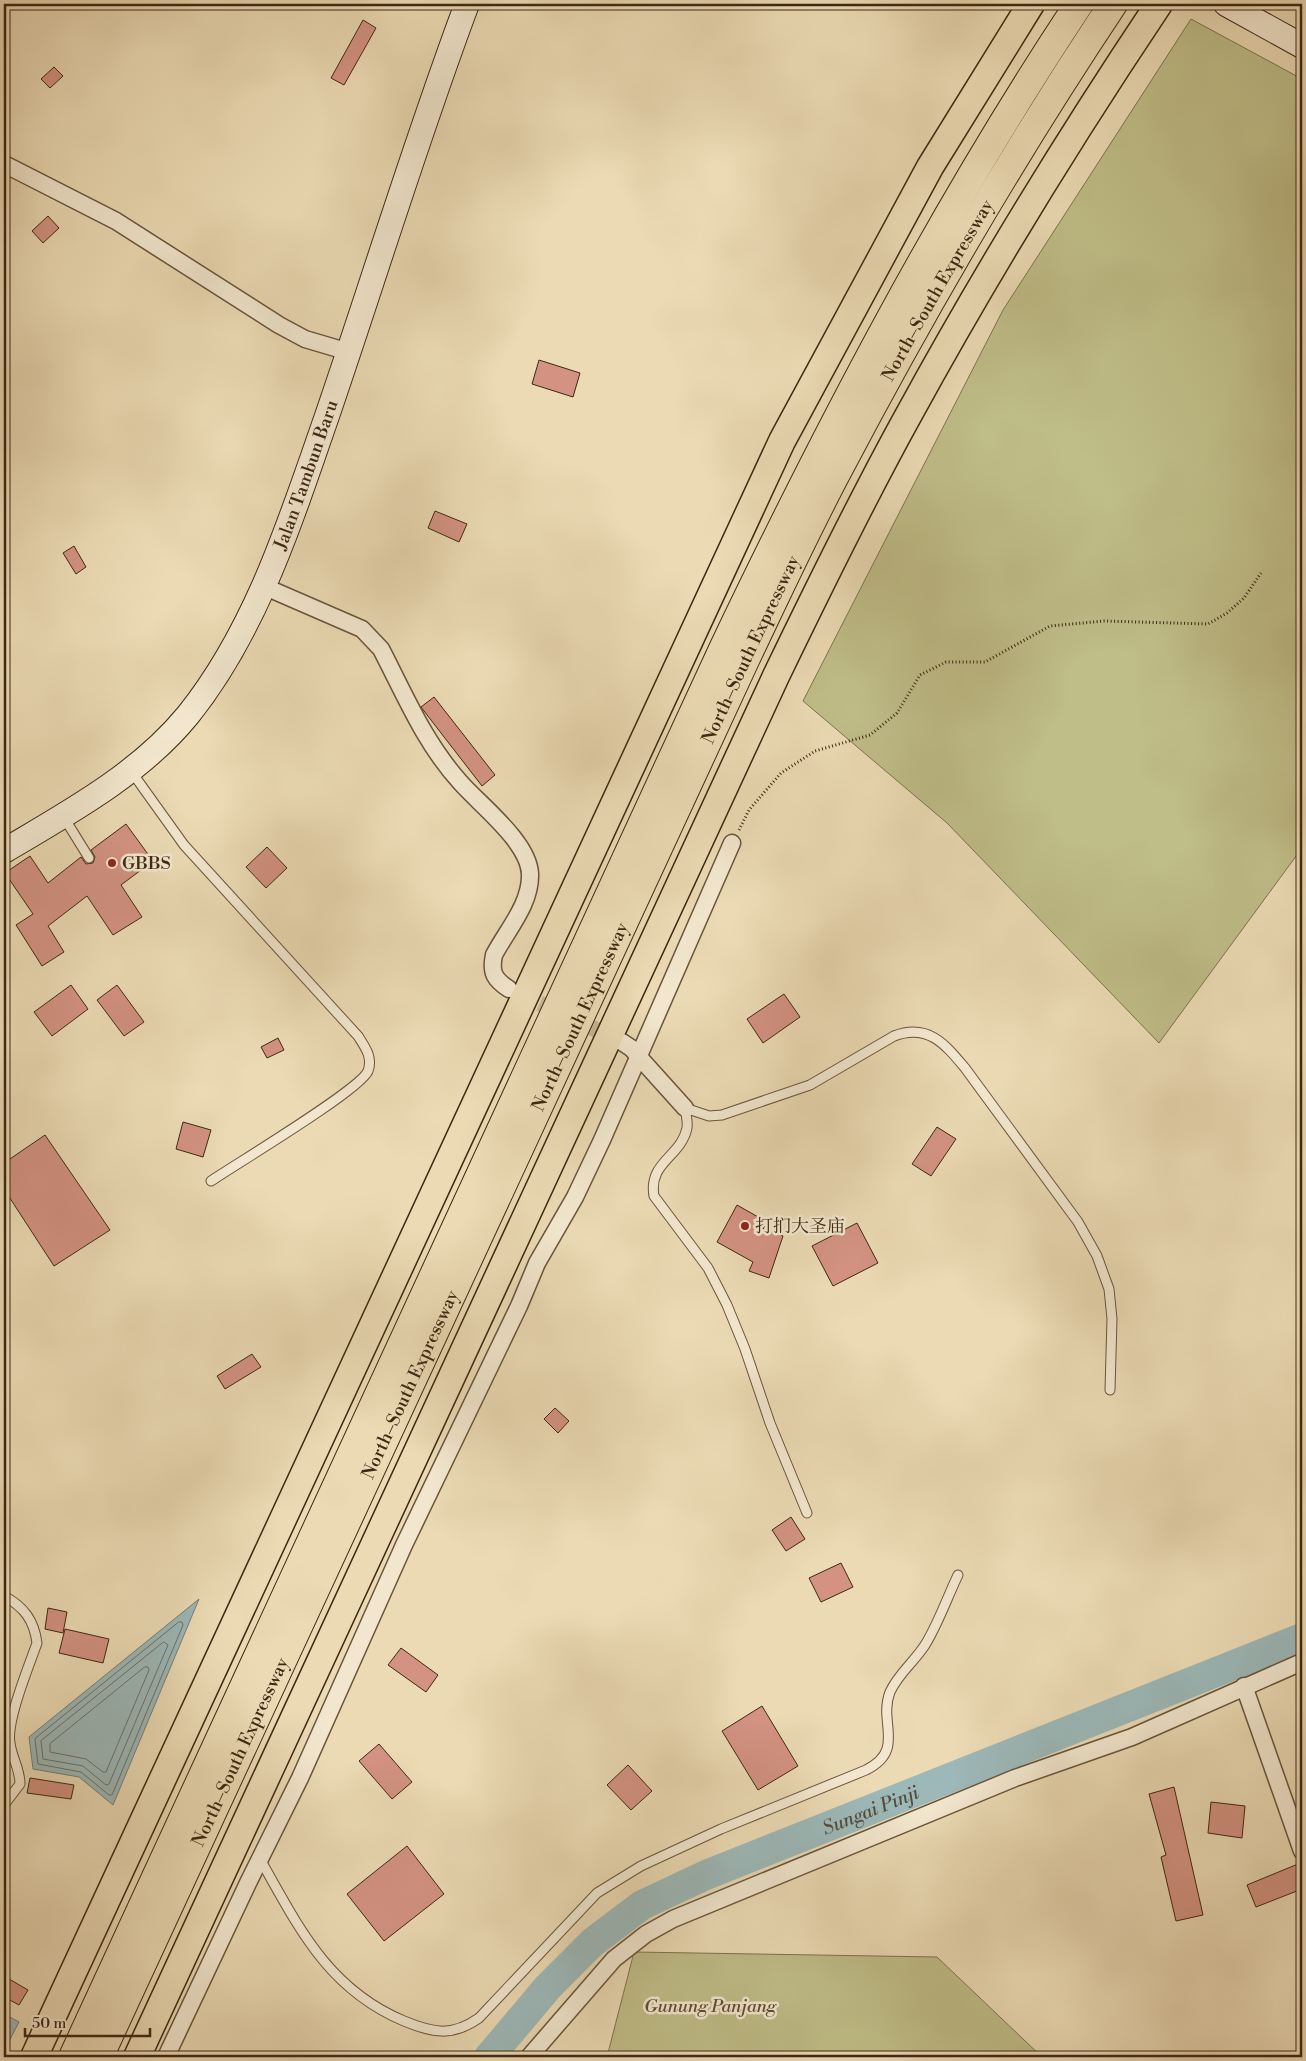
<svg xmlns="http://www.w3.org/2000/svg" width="1306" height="2061" font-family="'Libre Bodoni','Noto Serif SC',serif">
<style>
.green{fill:#bfbd88;stroke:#7e724e}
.water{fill:#9cb8b8;stroke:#767e76}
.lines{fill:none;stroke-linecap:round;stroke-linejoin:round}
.shore{stroke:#6d7066;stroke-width:1}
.river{stroke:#9cb8b8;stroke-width:30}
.building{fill:#d39282;stroke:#3e2813}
.minor-tunnel{stroke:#c8b694;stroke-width:16;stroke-dasharray:16 8;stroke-linecap:butt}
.service-casing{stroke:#69543b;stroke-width:11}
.minor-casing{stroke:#69543b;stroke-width:19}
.secondary-casing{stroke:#3e2813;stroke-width:26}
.primary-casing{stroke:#3e2813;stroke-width:29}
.motorway-casing{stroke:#3e2813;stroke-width:30}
.path{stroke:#3e2813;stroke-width:3;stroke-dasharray:1 2.5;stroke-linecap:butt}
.service{stroke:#f2e7ce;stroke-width:9}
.minor{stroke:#f2e7ce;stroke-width:16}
.secondary{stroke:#f2e7ce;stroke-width:24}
.primary{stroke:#ebdab4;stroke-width:26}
.motorway{stroke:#ebdab4;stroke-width:28}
.poi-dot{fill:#8f2418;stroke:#f2e7ce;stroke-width:2}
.labels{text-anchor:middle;stroke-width:5;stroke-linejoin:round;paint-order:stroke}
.street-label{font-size:18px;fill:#3e2813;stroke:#f2e7ce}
.poi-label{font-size:18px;fill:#3e2813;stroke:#f2e7ce;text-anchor:start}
.park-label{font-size:18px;font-style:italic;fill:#5e4d30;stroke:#f2e7ce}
.water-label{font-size:19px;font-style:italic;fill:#564c3c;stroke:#f2e7ce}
</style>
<rect width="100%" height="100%" fill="#ebdab4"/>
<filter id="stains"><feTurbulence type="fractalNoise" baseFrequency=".004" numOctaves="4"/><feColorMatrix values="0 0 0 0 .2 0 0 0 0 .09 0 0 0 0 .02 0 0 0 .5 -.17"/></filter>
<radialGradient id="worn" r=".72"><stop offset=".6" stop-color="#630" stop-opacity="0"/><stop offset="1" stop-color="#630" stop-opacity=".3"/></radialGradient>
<g class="green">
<polygon points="1191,19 1302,79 1302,848 1159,1043 947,823 803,701 1003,310"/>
<polygon points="634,1952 937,1957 1042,2057 607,2057"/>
</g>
<g class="water">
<polygon points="199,1599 113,1805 79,1777 33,1769 29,1737"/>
<polygon points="4,2014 19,2022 4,2051"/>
</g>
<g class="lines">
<g class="shore">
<polygon points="179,1622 182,1622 183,1625 112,1795 109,1795 81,1772 38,1764 35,1739"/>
<polygon points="164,1642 168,1645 109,1784 106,1785 83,1766 43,1759 41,1741"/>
<polygon points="145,1667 148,1667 149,1670 106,1772 103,1772 86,1759 50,1752 50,1744"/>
</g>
<path class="river" id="s1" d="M489 2057 548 1987 593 1942 642 1905 706 1875 1302 1638"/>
</g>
<g class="building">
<polygon points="363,20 376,28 344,85 331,78"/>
<polygon points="54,67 63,76 50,88 41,79"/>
<polygon points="48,216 59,228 43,243 32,231"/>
<polygon points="539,360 580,373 573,397 532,384"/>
<polygon points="435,511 467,524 459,542 428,528"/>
<polygon points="74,546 86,567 76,574 63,553"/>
<polygon points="434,697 495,775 482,786 424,711 421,707"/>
<polygon points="126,824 153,861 121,885 142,917 113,935 87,896 48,926 64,952 42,966 16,925 33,914 5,873 30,856 48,883 81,857 86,864 93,863 95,857 91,850"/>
<polygon points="267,847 287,868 266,888 246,867"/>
<polygon points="71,985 88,1009 52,1036 34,1012"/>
<polygon points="117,985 144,1022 124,1036 97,1000"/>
<polygon points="784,994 800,1017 763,1043 747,1019"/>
<polygon points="278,1038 284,1050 267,1058 261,1047"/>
<polygon points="183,1122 211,1130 203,1157 176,1149"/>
<polygon points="937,1127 956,1139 931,1176 912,1164"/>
<polygon points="45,1135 110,1230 54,1266 4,1189 4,1163"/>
<polygon points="737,1205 767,1222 763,1229 783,1236 769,1278 749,1271 753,1262 717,1242"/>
<polygon points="857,1223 878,1263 833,1286 812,1246"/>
<polygon points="252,1354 261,1367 225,1389 217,1376"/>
<polygon points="555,1408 569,1421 558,1433 544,1419"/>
<polygon points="791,1517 805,1539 786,1551 772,1530"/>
<polygon points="841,1563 853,1587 821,1602 809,1578"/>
<polygon points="48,1608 67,1612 63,1633 45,1629"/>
<polygon points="65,1629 109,1639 103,1663 59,1653"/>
<polygon points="401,1648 438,1675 426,1692 388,1665"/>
<polygon points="762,1706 798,1766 758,1790 722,1731"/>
<polygon points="379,1744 412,1782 392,1799 359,1761"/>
<polygon points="628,1765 652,1791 631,1810 607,1785"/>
<polygon points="30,1778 74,1785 71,1799 27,1793"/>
<polygon points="1174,1787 1203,1915 1176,1921 1161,1857 1166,1855 1149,1794"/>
<polygon points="1211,1802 1245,1806 1242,1838 1208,1833"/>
<polygon points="407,1846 444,1894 384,1941 347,1894"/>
<polygon points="1298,1864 1302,1876 1302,1889 1256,1907 1247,1885"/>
<polygon points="4,1976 28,1990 19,2005 4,1997"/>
</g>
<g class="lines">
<polyline class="minor-tunnel" points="518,993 618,1040"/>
<g class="service-casing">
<g id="service">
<path d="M131 771 184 845 358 1036C365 1047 373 1057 368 1071 360 1090 236 1164 211 1181"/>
<polyline points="63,816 89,858"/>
<path d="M807 1513 770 1423 745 1349 727 1305 708 1268 654 1196C648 1162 681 1157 687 1128 688 1122 686 1114 685 1108L709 1116 722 1115 810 1085 894 1036C928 1023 945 1044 965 1068L1078 1222 1097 1256 1109 1289 1112 1319 1110 1390"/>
<path d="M4 1596C24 1607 34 1620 37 1643 29 1666 6 1721 10 1743 12 1758 20 1769 20 1784L4 1805"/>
<path d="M260 1859C299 1928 328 1989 404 2021 433 2033 452 2037 479 2018L597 1893 641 1866 721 1829 866 1770C906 1750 878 1723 890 1692 898 1674 914 1662 925 1645 938 1624 947 1598 958 1575"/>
</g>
</g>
<g class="minor-casing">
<g id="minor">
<polyline points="4,164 116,221 279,325 305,339 349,352"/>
<path d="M263 586 362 629 381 649C405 695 424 742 460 782 480 805 529 842 530 874 531 904 507 930 494 955 490 973 495 980 509 989"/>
<polyline points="622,1042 631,1048 685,1108"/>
<polyline points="1244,1686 1302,1851"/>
<polyline points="166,2057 248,1883 300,1778 404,1545 519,1306 537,1263 575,1197 602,1140 732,843"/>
<polyline points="529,2057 614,1959 646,1934 673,1919 1015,1778 1132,1737 1302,1662"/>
</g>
</g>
<g class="secondary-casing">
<g id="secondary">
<polyline points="1226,4 1302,46"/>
<path id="s2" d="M4 851C68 813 140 774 188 715 257 629 291 519 327 416 374 279 416 140 467 4"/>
</g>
</g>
<g class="primary-casing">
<g id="primary">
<polyline points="34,2057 782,441 930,167 1031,4"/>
<path d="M137 2057 776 676C818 589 861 501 908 416 985 275 1070 137 1159 4"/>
</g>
</g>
<g class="motorway-casing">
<g id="motorway">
<path d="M73 2057 723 649C829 427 943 209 1079 4"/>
<path id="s3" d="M99 2057 745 660C775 597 805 532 838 470 922 310 1013 154 1113 4"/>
</g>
</g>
<polyline class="path" points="739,830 749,810 781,773 815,751 870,735 897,713 920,675 946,662 985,662 1050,626 1104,621 1208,624 1227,613 1244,598 1261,573"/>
<use href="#service" class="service"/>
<use href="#minor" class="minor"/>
<use href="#secondary" class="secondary"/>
<use href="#primary" class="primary"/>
<use href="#motorway" class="motorway"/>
</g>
<g class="poi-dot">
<circle cx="112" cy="863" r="5"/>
<circle cx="745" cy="1226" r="5"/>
</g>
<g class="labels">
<g class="street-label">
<text dy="6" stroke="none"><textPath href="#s3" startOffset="1956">North–South Expressway</textPath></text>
<text dy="6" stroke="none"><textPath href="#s2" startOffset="499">Jalan Tambun Baru</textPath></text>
<text dy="6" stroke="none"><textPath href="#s3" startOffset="1551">North–South Expressway</textPath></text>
<text dy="6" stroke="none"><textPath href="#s3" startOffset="1146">North–South Expressway</textPath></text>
<text dy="6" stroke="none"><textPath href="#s3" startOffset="741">North–South Expressway</textPath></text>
<text dy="6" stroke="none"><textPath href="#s3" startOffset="336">North–South Expressway</textPath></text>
</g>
<g class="poi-label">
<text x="122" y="869">GBBS</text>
<text x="755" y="1232">打扪大圣庙</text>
</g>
<g class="park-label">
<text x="710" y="2012">Gunung Panjang</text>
</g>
<g class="water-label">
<text dy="7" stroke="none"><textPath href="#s1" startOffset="464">Sungai Pinji</textPath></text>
</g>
</g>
<rect width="1306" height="2061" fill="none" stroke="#ebdab4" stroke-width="20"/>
<rect x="5" y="5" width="1296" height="2051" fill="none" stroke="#3e2813" stroke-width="2.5"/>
<rect x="10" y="10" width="1286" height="2041" fill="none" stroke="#3e2813"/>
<path d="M25 2028v8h125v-8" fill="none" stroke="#3e2813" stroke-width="2.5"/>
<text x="32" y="2028" font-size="15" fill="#3e2813" stroke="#f2e7ce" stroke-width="4" paint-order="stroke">50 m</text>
<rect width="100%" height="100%" filter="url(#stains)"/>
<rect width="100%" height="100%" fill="url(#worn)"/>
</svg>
